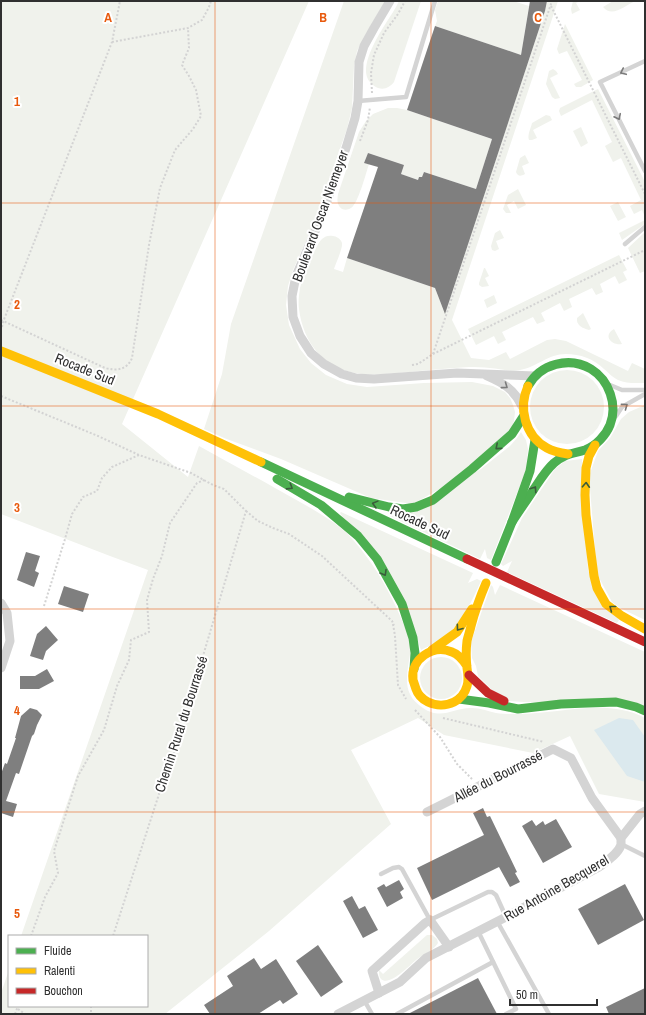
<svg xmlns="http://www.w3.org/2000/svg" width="646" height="1015" font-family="'Archivo Narrow',sans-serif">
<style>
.green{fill:#f0f2ec}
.water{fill:#dbe9ee}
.building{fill:#7f7f7f}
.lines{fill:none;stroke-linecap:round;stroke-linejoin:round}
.path{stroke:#d3d3d3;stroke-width:2;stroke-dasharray:2 2;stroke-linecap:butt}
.lane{stroke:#d4d4d4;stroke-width:4.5}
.street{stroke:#d4d4d4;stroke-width:9}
.fast{stroke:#4caf50;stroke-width:9}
.slow{stroke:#ffc107;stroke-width:9}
.jam{stroke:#c62828;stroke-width:9}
.oneway{stroke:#7a7a7a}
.oneway2{stroke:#3a5c3b}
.grid{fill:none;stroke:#e8590c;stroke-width:1;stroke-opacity:0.55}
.labels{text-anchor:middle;stroke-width:4;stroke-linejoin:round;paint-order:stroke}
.street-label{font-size:14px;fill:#303030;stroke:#fff}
.grid-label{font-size:13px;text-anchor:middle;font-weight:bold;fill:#e8590c;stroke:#fff;stroke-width:4;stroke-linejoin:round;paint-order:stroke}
</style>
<rect width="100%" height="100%" fill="#fff"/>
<g class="green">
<path d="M1 1H309L122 424 188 477 199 446C224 460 250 474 275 488 298 501 322 513 342 529 349 534 361 549 366 556 382 577 394 601 404 625 406 631 409 636 410 642 411 646 410 650 410 654 407 675 401 694 423 708 442 721 454 707 472 708 480 708 488 711 496 713 502 714 508 714 514 714 556 715 606 697 645 718V802L599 794 570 736 533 753 444 735 418 718 351 750 391 824 269 931 165 1014H1V993L9 970V1006H147V936H21L148 570 110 556 1 514Z"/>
<polygon points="344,1 385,1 364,37 357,51 354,66 352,108 347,129 316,218 293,270 288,286 286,305 289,325 300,349 311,363 326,375 347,384 367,387 424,383 472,382 493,386 505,392 510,398 513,405 515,412 514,421 510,432 452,482 413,504 371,498 281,459 224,438 204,429 222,374 231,324"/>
<path d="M399 1H421L394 82C390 87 385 90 378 88 375 87 373 85 371 83 354 66 387 23 396 7Z"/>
<polygon points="438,1 513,1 529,6 521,55 435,26 437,21 435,10"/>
<path d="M547 1H558L452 320 471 358 489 360 506 352 510 359 547 340 555 339 566 341 628 371 632 363 645 369V383C637 383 626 384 618 380 612 377 609 373 604 369 594 359 580 354 566 354 548 354 537 367 520 370 511 372 500 369 490 368 483 367 476 367 469 367 449 368 429 370 409 372 376 375 344 380 318 353 307 341 301 325 299 309 298 302 299 295 300 288 302 280 316 244 322 239 325 236 329 235 333 236 336 236 341 239 342 243 343 248 336 263 334 269L343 272 347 258 435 288 443 309 446 310 545 11Z"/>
<polygon points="573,1 580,1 576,3 580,10 572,14 571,9"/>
<path d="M613 1H635C625 6 612 18 603 7Z"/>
<polygon points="565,24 593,80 581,87 576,87 574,84 582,80 567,51 559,54 557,49"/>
<polygon points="553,69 556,71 558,74 550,78 560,98 555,99 552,97 546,84 549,71"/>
<polygon points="598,89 645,182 645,217 642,210 634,214 630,206 641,200 621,158 613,162 605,146 612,142 592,100 561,116 559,111 560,108"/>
<path d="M388 108H397L407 110 492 139 476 189 424 172 422 177H419L418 180 401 174 404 165 368 153 364 163 369 164C366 173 358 204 351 208 348 210 345 210 342 209 337 205 337 201 338 194L359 132 366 121 373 114Z"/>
<path d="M546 115 550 116 552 120 533 130 537 138 532 140H529C527 135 531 128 532 123Z"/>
<polygon points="581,127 588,143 581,147 573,131"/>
<path d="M525 155 529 163 522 166 525 174C521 176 518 177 516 172L520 158Z"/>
<polygon points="518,189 526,205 518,209 514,201 507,205 511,213 506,213 503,209 508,195"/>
<polygon points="618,202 626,217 618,221 610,206"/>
<polygon points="645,220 645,224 622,240 619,233"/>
<polygon points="500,230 504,238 496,241 499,249 495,251 492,250 491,246 495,233"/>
<polygon points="645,232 645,261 644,261 645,264 645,271 640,273 628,248"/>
<polygon points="619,255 627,270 623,272 627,280 619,284 615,276 600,284 603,292 596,295 592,288 569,299 572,307 564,311 560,303 541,313 545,321 537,324 533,317 502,332 506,340 498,344 494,336 476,345 468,329"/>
<polygon points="484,268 485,268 489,276 485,278 489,286 482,287 479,285 479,283"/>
<polygon points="494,295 497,303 487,308 484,300"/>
<path d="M583 313 591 329 589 330C582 328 576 325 577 318Z"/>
<path d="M614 329 622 344C612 346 602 336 614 329Z"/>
<circle cx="567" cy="407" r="37"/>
<polygon points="645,405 645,620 620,608 612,602 597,574 589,476 598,451 610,438 621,419 629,412"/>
<polygon points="521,432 526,440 528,449 526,470 491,560 487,558 485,549 480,559 390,516 392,514 396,515 404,514 481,469 510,446 517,438"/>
<polygon points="582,459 588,571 619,620 617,623 507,572 512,561 503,566 501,564 522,518 555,469 565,461"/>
<path d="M341 512 473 573 468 583 477 579 481 581C471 603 458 632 435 643 431 646 426 647 421 650L408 612 340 513Z"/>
<polygon points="491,585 493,587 495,595 500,585 645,652 645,706 524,702 509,701 498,696 478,676 476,666 472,658 471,642"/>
<circle cx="441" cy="678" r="21"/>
<path d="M427 935H432L437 939 438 943C434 950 422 955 416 960 409 966 389 987 381 979 379 977 379 973 379 970L383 974Z"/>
</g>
<polygon class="water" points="619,718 633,720 645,737 645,782 627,776 594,730"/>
<g class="building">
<polygon points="530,1 547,1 545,11 445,314 435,288 347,258 378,167 364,163 368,153 404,165 401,174 418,180 419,177 422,177 424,172 476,189 492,139 407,110 435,26 521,55"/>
<polygon points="26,552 40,556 35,571 39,573 34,587 17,580"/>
<polygon points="64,586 89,594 83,612 58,604"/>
<polygon points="46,626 58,640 46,651 43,660 30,656 37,634"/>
<polygon points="47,669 54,681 39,689 20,689 20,676 35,676"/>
<polygon points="30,708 37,710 42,715 37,725 34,734 32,736 19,774 16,773 6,801 17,804 13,817 1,813 1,774 5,763 7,764 16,738 15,738 21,716"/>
<polygon points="483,808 487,817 490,816 517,872 515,873 520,882 510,887 499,867 432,900 417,868 484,835 473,813"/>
<polygon points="556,819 572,847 543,863 522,826 532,820 536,826 543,821 545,825"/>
<polygon points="399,880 404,889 400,892 403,898 387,907 377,888 384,884 386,887"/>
<polygon points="625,884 644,920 598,945 578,909"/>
<polygon points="352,896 359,909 365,906 378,930 363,938 343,901"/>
<polygon points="318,945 343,982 321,997 296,961"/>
<polygon points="254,958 261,969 276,959 298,994 283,1004 280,1000 258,1014 210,1014 204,1005 233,986 227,976"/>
<polygon points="478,978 497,1014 408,1014"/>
<polygon points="645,988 645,1014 609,1014 606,1007"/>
</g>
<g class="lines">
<g class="path">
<polyline points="551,6 645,194"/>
<polyline points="112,42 188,28 202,20 209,7 211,1"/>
<polyline points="372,93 371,73 374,55 384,33 398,14 405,1"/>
<polyline points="360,141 368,120 370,107"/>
<path d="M1 320 105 368C117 371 127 370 132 358L149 245 160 188 175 150 193 129 201 116 196 90 189 76 182 65 189 48 188 28"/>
<polyline points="2,327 3,322 112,42 120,1"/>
<polyline points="433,354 552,1"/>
<polyline points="412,365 418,364 433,354 645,250"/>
<polyline points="1,396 98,436 139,455 191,473 213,485 224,489 246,511 176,747 160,791 113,936"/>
<polyline points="246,511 258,521 273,528 289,534 322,556 392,621 394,625"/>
<polyline points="44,606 65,539 72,514 83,497 97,491 102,478 112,467 139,455"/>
<polyline points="393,624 395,636 398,685 406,699"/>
<polyline points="415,710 440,737 457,764 472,779"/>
<polyline points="443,718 544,742"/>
<polyline points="31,936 45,897 58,873 54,851 78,776 104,730 117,686 129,660 131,640 149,632 147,600 153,579 162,556 170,523 197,483 204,480"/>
<polyline points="91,1006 91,1014"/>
<polyline points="18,1009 25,1014"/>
<polyline points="15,1014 18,1006"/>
</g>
<g class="lane">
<polyline points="645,61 600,82 645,171"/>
<polyline points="358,101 406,97 435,1"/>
<polyline points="625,244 645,227"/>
<polyline points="610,385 622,390 645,390"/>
<polyline points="616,416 622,407 645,394"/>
<polyline points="621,844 645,856"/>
<polyline points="381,874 393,868 399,867 402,869 430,920 488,892 492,892 496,895 506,917"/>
<polyline points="497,921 549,1014"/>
<polyline points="478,931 516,1009 506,1014"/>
<polyline points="364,1000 372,1014"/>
<polyline points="397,1014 493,962"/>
</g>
<g class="street">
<polyline points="390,1 374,28 364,46 359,62 358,101 355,118 346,148 322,215 296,276 292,296 293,317 300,336 311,353 324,364 342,374 356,378 374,379 457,373 535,376"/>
<path d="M487 376C503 383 514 389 522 406"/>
<polyline points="1,603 7,613 10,641 1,668"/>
<polyline points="427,812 553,749 571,758 592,798 621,838"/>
<polyline points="379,993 372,971 425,923 430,920 449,947"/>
<path d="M338 1014 400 982 426 958 506 917 599 867C607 861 618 854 621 845 621 844 621 839 621 838L640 814 645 811"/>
</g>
<g class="fast">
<polyline points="261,462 467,559"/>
<polyline points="277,479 321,505 358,536 377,559 402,604 413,638 415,653 414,669"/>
<polyline points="349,497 389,507 403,509 416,507 433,500 472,469 512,434 523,417"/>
<path d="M512 522C519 511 527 500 534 489 540 480 546 470 554 463 566 453 572 454 585 450 596 446 606 435 610 425 618 405 609 380 591 369 569 356 540 364 528 386"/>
<polyline points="496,562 512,522 530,471 535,440"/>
<polyline points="459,699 489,703 518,709 561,704 616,702 636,707 645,711"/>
</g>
<g class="slow">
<polyline points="1,351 158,414 261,462"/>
<path d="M528 386C518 408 525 436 547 448 554 452 561 453 568 454"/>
<polyline points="595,445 589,456 586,468 585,495 586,515 594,576 597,588 606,604 622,616 645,629"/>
<polyline points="432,650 457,632 472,609"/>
<path d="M467 666C463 660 458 654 452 652 433 644 410 659 413 680 414 683 415 686 416 689 418 695 422 699 428 702 436 706 446 706 454 702 460 699 465 693 467 686 469 680 468 674 467 668 466 659 466 649 467 641 468 636 470 631 471 626 475 611 480 597 486 583"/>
</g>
<g class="jam">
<polyline points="467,559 645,642"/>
<polyline points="469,675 488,693 504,701"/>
</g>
</g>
<defs><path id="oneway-chevron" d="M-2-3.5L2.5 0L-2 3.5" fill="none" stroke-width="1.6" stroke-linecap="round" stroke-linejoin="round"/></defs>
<g class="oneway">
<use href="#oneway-chevron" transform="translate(623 72) rotate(155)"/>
<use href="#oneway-chevron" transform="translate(618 117) rotate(64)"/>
<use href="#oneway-chevron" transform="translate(505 386) rotate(36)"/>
<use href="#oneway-chevron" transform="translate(625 406) rotate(-36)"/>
</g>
<g class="oneway2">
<use href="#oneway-chevron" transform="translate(498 447) rotate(139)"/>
<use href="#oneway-chevron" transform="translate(586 485) rotate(-87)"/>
<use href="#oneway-chevron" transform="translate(290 487) rotate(32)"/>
<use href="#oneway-chevron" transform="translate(534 489) rotate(-56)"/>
<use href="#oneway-chevron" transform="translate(375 504) rotate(-165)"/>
<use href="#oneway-chevron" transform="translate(384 573) rotate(60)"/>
<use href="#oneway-chevron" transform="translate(612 608) rotate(-142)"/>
<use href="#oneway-chevron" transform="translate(459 628) rotate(126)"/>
</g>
<path class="grid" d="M215 1V1014M431 1V1014M1 203H645M1 406H645M1 609H645M1 812H645"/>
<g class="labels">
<g class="street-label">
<text transform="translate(320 216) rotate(-70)" y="5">Boulevard Oscar Niemeyer</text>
<text transform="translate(85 369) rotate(22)" y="5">Rocade Sud</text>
<text transform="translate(420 522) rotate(25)" y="5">Rocade Sud</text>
<text transform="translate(181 724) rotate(-72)" y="5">Chemin Rural du Bourrassé</text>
<text transform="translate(498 776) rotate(-27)" y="5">Allée du Bourrassé</text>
<text transform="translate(556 888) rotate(-30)" y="5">Rue Antoine Becquerel</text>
</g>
</g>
<g class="grid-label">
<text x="108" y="22">A</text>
<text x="323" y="22">B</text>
<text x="538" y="22">C</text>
<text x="17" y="106">1</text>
<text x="17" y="309">2</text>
<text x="17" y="512">3</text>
<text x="17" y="715">4</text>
<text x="17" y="918">5</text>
</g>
<rect width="646" height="1015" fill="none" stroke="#303030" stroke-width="4"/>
<rect x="8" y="935" width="140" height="72" fill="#ffffff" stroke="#acacac"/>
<rect x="16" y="948" width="20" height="6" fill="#4caf50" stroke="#acacac"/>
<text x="44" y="955" font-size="12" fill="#303030">Fluide</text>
<rect x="16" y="968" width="20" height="6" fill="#ffc107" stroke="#acacac"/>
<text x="44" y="975" font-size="12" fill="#303030">Ralenti</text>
<rect x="16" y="988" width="20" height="6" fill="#c62828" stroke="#acacac"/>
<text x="44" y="995" font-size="12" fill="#303030">Bouchon</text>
<path d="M510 999v6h87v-6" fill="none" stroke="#303030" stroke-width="2"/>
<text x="516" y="999" font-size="12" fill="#303030" stroke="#ffffff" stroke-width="3" paint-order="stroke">50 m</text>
</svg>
